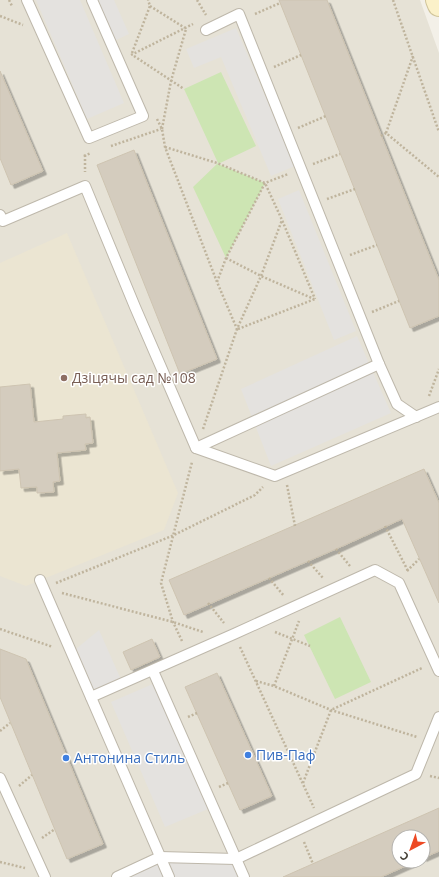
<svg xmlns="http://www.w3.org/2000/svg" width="439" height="877" font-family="'Open Sans',sans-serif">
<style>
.residential{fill:#e6e2d6;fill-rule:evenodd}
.education{fill:#ebe5d2}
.green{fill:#cde5b3}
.parking{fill:#e4e2df}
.building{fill:#d4ccbe;stroke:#cec4b1;filter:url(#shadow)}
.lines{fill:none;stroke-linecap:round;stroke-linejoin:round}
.lane-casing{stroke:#beb8ab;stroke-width:12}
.secondary-casing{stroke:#d0c49a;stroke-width:24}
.path{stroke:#bfb49d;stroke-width:2.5;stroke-dasharray:2 2;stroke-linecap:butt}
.lane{stroke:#fff;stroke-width:10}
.secondary{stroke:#fbf1c9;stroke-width:22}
.education-dot{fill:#8d6e63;stroke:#fff;stroke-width:1.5}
.shop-dot{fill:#3f7fe0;stroke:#fff;stroke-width:1.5}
.labels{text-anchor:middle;stroke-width:3;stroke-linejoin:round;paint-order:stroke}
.education-label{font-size:14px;fill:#785e54;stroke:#fff;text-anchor:start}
.shop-label{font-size:14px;fill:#366cbe;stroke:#fff;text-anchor:start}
</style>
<defs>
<filter id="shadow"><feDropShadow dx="3.5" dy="3.5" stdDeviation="0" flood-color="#0004"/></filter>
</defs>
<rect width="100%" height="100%" fill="#f3f0e8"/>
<path class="residential" d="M0 0H420L439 53V877H0ZM399 837H423V861H399Z"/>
<polygon class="education" points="67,233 178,493 164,530 26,586 0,576 0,263"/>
<g class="green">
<polygon points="221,72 256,146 218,164 265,183 226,258 193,187 218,163 184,89"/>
<polygon points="340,617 371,682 335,699 304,635"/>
</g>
<g class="parking">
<polygon points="36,0 80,0 124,103 87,119"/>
<polygon points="97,0 114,0 129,34 114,41"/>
<polygon points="236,28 295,166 271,176 221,57 194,68 186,49"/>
<polygon points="299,190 356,331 334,340 278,199"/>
<polygon points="357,336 391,413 271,466 241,389"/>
<polygon points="99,630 123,684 91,697 71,653"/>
<polygon points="155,683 208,809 165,827 111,702"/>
<polygon points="160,857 236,859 244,877 118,877"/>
</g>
<g class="building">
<polygon points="279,0 327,0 439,280 439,316 410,328"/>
<polygon points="0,71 43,171 11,185 0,158"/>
<polygon points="134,150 217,359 180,374 97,165"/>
<polygon points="30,384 34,422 63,419 63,416 86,414 86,418 90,417 93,443 85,444 86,450 57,453 60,481 53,482 54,492 37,493 37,487 21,488 19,469 0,471 0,387"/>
<polygon points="424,469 439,503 439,603 402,519 336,549 184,615 169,580"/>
<polygon points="152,639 160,657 131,670 123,652"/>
<polygon points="0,649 26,659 103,844 67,859 0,697"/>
<polygon points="217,673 272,796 240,810 185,687"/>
<polygon points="439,808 439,851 423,858 423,837 399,837 399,861 417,861 381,877 283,877"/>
</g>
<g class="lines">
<g class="lane-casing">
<g id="lane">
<polyline points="27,0 89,138 143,116 92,0"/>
<polyline points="206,30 239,14 379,364 397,404 416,417"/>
<polyline points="0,215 3,221 85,186 135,307 196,448 275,476 439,407"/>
<polyline points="196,448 379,364"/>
<polyline points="40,580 169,877"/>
<polyline points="153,671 244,877"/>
<polyline points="91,697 234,634 375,570 399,583 439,671"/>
<polyline points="0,778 45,877"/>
<polyline points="117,877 160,857 236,859 416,774 439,717"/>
</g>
</g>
<g class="secondary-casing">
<polyline id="secondary" points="437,0 439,5"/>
</g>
<g class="path">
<polyline points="9,0 12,6"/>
<polyline points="197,0 206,15"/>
<polyline points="393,0 439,132"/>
<polyline points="150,6 185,28"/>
<polyline points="255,14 280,3"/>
<polyline points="0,16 23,25"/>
<polyline points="132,53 150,6 148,0"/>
<polyline points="131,55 193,24"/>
<polyline points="134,56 184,89"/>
<polyline points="274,67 301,55"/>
<polyline points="157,119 162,129 165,147 217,282 237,329"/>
<polyline points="298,128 326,116"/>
<polyline points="162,129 171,81 186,29"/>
<polyline points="386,133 413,56"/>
<polyline points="381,136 386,133 439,177"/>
<polyline points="111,146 161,129"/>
<polyline points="165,147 217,163 265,183 282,220 315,299"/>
<polyline points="85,155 85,172"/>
<polyline points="84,156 91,153"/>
<polyline points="313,164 340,154"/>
<polyline points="327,199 355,189"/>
<polyline points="350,255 377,245"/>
<polyline points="226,258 261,276 314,299"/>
<polyline points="217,282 226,258 265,183 288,174"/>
<polyline points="372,312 399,301"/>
<polyline points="238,329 315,299"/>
<polyline points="429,396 439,369"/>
<polyline points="203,429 237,329 261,276 282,220"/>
<polyline points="287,485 295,526"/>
<polyline points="385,526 408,571"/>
<polyline points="336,549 350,566"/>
<polyline points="308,561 323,578"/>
<polyline points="407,571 419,559"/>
<polyline points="269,578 284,596"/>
<polyline points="56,583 172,536 255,495 263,487"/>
<polyline points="62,593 173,622 203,632"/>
<polyline points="208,603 224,623"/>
<polyline points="0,629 53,647"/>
<polyline points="275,632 310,646"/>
<polyline points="182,641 173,622 161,583 192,462"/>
<polyline points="240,647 314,808"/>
<polyline points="256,681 274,686 331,710 417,737"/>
<polyline points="274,686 299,621"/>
<polyline points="188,717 197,713"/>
<polyline points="0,731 10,723"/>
<polyline points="430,776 439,778"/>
<polyline points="303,783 331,710 422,668"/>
<polyline points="19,786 32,775"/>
<polyline points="219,787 228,783"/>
<polyline points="42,838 55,829"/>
<polyline points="304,842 313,864"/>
<polyline points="0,862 25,868"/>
</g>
<use href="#lane" class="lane"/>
<use href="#secondary" class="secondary"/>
</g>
<circle class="education-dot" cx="64" cy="378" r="4"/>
<g class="shop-dot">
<circle cx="248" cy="755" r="4"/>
<circle cx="66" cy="758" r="4"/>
</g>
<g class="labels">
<g class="education-label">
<text x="72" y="383">Дзіцячы сад №108</text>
</g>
<g class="shop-label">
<text x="256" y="760">Пив-Паф</text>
<text x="74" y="763">Антонина Стиль</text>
</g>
</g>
<g transform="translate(411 849) rotate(221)"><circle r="19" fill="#ffffff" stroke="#b5b3af"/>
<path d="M0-3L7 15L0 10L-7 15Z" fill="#ed4924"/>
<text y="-6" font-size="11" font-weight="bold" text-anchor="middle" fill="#464037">С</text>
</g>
</svg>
